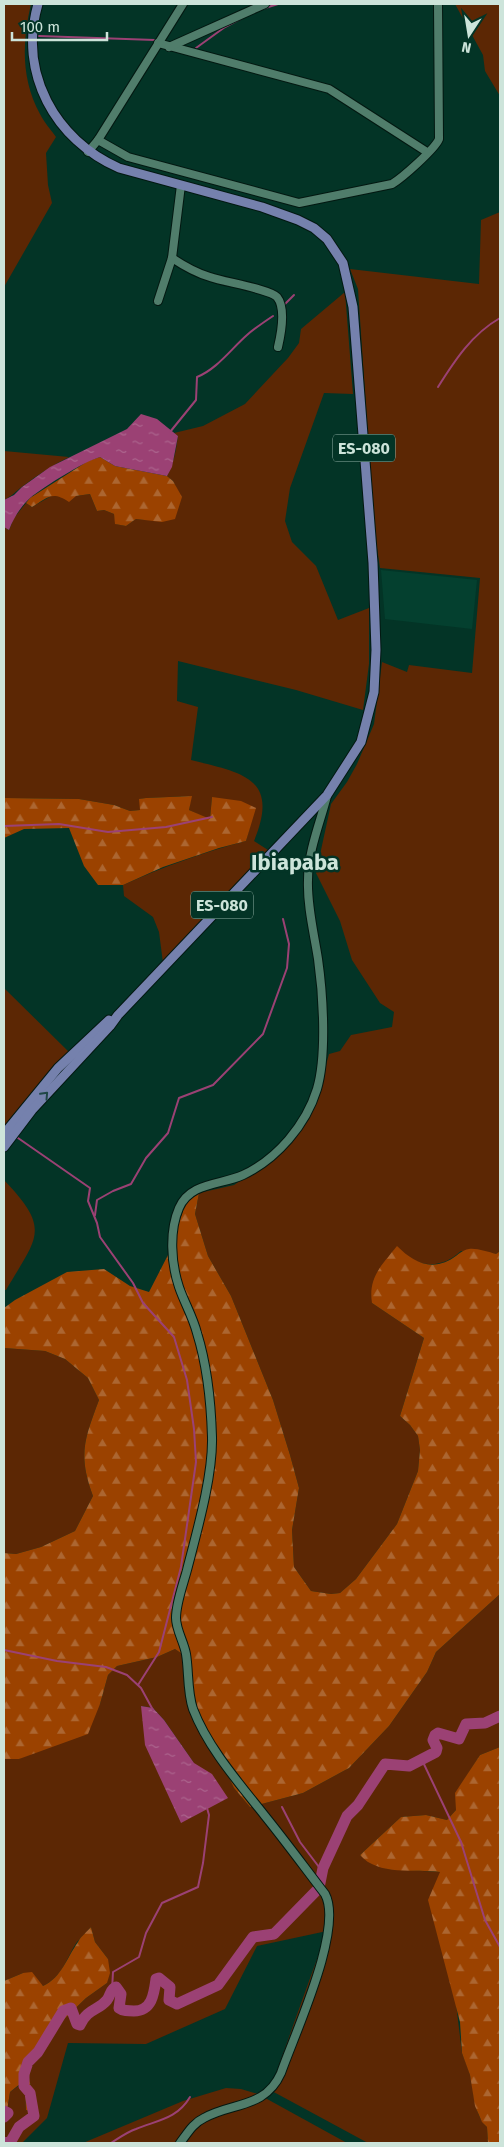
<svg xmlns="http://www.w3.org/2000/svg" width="504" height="2147" font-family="'Fira Sans',sans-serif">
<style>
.built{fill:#04402f}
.grass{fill:#5c2704;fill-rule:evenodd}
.forest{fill:url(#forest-firs)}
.water{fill:url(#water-ripples)}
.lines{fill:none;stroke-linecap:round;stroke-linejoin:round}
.stream{stroke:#9b4174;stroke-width:2}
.river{stroke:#9b4174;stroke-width:11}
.minor-casing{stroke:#031811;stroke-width:10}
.major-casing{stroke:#031811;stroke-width:11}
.minor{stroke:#507d6b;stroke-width:8}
.major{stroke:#7581ad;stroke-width:9}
.oneway{stroke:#204748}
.labels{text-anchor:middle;stroke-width:5;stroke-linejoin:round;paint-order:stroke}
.shield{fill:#033426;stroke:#90afa4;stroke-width:1}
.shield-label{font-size:16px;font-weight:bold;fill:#cde4da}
.district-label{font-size:22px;font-weight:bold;fill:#cde4da;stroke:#033426}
</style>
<defs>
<pattern id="forest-firs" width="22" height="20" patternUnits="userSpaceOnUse" patternTransform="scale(1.25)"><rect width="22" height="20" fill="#9b4200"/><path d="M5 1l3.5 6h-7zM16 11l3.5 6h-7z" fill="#ac6631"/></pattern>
<pattern id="water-ripples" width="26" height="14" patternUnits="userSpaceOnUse" patternTransform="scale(1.25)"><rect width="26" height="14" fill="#9b4174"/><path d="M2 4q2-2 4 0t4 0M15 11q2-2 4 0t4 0" fill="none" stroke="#ac658e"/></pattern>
</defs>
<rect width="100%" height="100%" fill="#033426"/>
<polygon class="built" points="381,570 477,580 472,629 385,619"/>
<g class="grass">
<path d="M4 4H31C22 41 21 80 40 114 44 122 51 130 56 137L46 153 48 185 52 203 4 287Z"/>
<polygon points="455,4 500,4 500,96 485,71 483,55"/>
<path d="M500 212V1251L496 1254 461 1251C445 1266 427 1268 409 1258L372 1303 424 1338 400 1416 410 1425 418 1436 420 1450 418 1471 397 1524 356 1579 340 1593 331 1594 311 1591 294 1567 292 1530 299 1488 290 1455 273 1400 231 1296 208 1256 195 1214 199 1193 234 1185 281 1153 314 1109 329 1054 340 1051 351 1035 392 1027 394 1012 380 1003 352 960 340 921 316 873 331 804 347 782 357 764 374 724 382 662 407 672 409 665 472 673 480 578 380 568 374 528 358 289 350 269 479 284 481 220Z"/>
<path d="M345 292 353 394 324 393 290 488 285 521 292 542 316 566 338 620 369 608V664L363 710 296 690 178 661 177 701 198 707 191 760C243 773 280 778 254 841L268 850 163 963 159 932 153 917 124 896 123 885C163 867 204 852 246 841L250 826 212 797 210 820 189 810 191 796 146 798 140 799V810L130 811 114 805 79 799 4 798V527L9 530 14 518 26 503 32 507 53 495 76 496 90 494 97 511 104 510 114 514 116 524 126 526 136 519 149 520 176 487 173 481 167 476C174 463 176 450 178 436L174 433 203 426 245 404 288 358 299 343 301 329Z"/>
<path d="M4 451 69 457C53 465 37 475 23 486 16 491 12 496 4 500Z"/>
<polygon points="4,988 70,1053 4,1131"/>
<path d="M4 1180C52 1230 37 1237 6 1290H4Z"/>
<path d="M4 1348 45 1351 65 1359 88 1378 99 1400C84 1440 78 1455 93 1496L75 1531 41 1547 16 1554 4 1553Z"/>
<path d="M500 1594V1747L480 1755 456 1793V1810L447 1820 426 1815 401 1817 360 1855 388 1869 440 1872 462 2053C465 2060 468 2068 470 2075 475 2093 473 2113 487 2127L488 2143H368L270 2090 327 1931 257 1946 225 2009 146 2044 68 2043 47 2118 22 2143H4V2120L6 2117 10 2092 21 2084 25 2088 26 2110 32 2112 33 2099 29 2077 33 2060 42 2051 56 2027 86 1998 107 1983 108 1959 95 1942 91 1927C87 1932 81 1937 77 1942 65 1960 64 1975 43 1986L23 1973 4 1981V1759H19L100 1704 108 1675 117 1666 157 1657 175 1649 188 1658 193 1704 234 1788 250 1807 303 1793 349 1768 389 1726 427 1672 436 1652ZM141 1706 153 1708 164 1720 194 1763Z"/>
<polygon points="226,2088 241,2089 258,2094 347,2143 83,2143 183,2101"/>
</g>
<g class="forest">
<path d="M100 457 115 466 167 476 173 481 182 497 175 519 162 522 136 519 126 526 115 524 114 514 104 510 97 511 90 494 76 496 69 502C52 490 47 498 32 507L26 503 30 498 88 461Z"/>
<polygon points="192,796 189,810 210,819 212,797 241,801 256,808 246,841 219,848 163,867 123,885 98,885 84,866 69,828 24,829 4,838 4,798 79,799 114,805 130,811 140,810 139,799 146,798"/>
<path d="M199 1193 195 1214 208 1256 231 1296 273 1400 290 1455 299 1488 292 1530 294 1567 311 1591 331 1594 340 1593 356 1579 397 1524 418 1471 420 1450 418 1436 410 1425 400 1416 424 1338 372 1303C368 1277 382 1265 397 1246 413 1262 431 1272 453 1258 458 1255 462 1250 469 1249 477 1248 488 1252 496 1254L500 1251V1594L436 1652 427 1672 389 1726 349 1768 303 1793 250 1807 234 1788 193 1704 188 1658 175 1649 157 1657 117 1666 108 1675 100 1704 88 1734 19 1759H4V1553L16 1554 41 1547 75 1531 93 1496C78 1455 84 1440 99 1400L88 1378 65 1359 45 1351 4 1348V1308L15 1300 67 1272 104 1269 130 1286 149 1292 168 1255 186 1202Z"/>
<path d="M500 1747V2143H488L487 2127 482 2122 475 2106 470 2075 462 2053 460 2022 428 1900 440 1872C415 1869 378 1876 360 1855L401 1817 426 1815 447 1820 456 1810 455 1793 480 1755Z"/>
<path d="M91 1927 95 1942 108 1959 110 1973 107 1983 86 1998 56 2027 42 2051 33 2060 29 2077 34 2105 32 2112 26 2110 25 2088 20 2084 10 2092 6 2117 4 2120V1981L23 1973 32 1972 43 1986C62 1977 66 1959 78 1942 81 1936 87 1932 91 1927Z"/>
</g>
<g class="water">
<path d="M141 414 157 419 178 436 172 467 167 476 115 466 100 457C83 462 45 486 30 498 21 506 13 519 9 530L4 527V500L14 495 22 487 50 467 127 429Z"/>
<polygon points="141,1706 153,1708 164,1720 194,1763 212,1774 228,1798 181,1823 145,1745"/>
</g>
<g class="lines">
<g class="stream">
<polyline points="262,9 278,4"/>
<polyline points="39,36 155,40"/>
<polyline points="196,48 225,27 242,18"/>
<polyline points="284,305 294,295"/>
<path d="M438 387C455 360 472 334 500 318"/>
<path d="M170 432 196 400 197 377C217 369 231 349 247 335 255 328 264 322 273 316"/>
<polyline points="4,826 59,824 108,832 166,827 212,817"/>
<polyline points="18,1138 90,1188 88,1201 97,1223 100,1237 133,1283 143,1303 174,1337 187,1380 194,1429 196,1462 181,1567 159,1652 138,1685"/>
<polyline points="95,1215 97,1200 113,1191 131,1184 146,1158 168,1133 179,1098 213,1085 263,1034 287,968 289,944 283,919"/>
<polyline points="4,1650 57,1661 106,1667 127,1675 141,1688 153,1710"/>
<polyline points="422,1760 461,1842 485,1920 500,1947"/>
<polyline points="282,1807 300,1842 322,1871"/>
<polyline points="112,1990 113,1972 139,1957 146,1933 162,1903 198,1887 203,1863 209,1815 207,1808"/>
<path d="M111 2143C119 2138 127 2132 136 2129 158 2120 177 2119 190 2097"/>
</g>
<g class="river">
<polyline points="4,2111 8,2113 4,2117"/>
<path d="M5 2143 11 2141 19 2127 34 2116 30 2093 24 2086V2074L28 2062 38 2052 63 2011 71 2008 77 2024 80 2025C88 2008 98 2011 107 2000 111 1995 110 1989 116 1987L121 1994 119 2008C123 2011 128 2011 134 2011 152 2011 154 1994 156 1979L159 1978 170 1987 169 2000 177 2004 218 1985 253 1937 274 1934 319 1888 323 1868 347 1816 358 1805 385 1764 409 1766 436 1752 437 1748 433 1740 435 1735 438 1733 459 1739 466 1724 485 1723 500 1716"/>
</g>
<g class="minor-casing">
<g id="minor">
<polyline points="158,43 329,89 427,152"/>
<polyline points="169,47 265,4"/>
<path d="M98 140 128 157 299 203 392 184C402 178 435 149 439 139L438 4"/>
<polyline points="88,152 98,140 183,4"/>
<path d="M172 258C184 266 196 273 210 277 224 282 269 289 277 297 286 308 281 334 278 347"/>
<polyline points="158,301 172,258 181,185"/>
<path d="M180 2143C187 2134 193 2123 204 2118 232 2102 265 2109 281 2073 294 2035 344 1929 325 1894 305 1868 286 1842 265 1816 239 1783 208 1748 193 1709 187 1691 189 1672 186 1654 184 1642 176 1630 176 1618 176 1603 183 1585 187 1570 197 1531 213 1476 212 1437 211 1403 207 1365 197 1333 193 1317 184 1302 179 1287 171 1263 169 1231 179 1208 190 1182 221 1185 243 1175 277 1159 306 1125 317 1089 327 1055 323 994 318 959 314 933 307 906 308 880 308 851 320 823 327 796"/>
</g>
</g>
<g class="major-casing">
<g id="major">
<polyline points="4,1134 58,1068 109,1020"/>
<path d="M4 1147 32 1110 110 1026 118 1015 327 795 361 742 374 692 376 650 373 563 353 307 343 263 327 239 314 228 298 220 262 207 119 168C55 140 18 73 38 4"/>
</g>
</g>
<use href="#minor" class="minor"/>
<use href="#major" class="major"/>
</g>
<defs><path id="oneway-chevron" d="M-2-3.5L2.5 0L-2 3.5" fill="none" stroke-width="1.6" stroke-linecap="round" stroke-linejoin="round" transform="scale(1.25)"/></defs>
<use class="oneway" href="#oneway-chevron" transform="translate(45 1095) rotate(-47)"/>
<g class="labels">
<g class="shield">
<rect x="333" y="434.5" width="62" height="27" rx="4"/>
<rect x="191" y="891.5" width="62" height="27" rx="4"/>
</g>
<g class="shield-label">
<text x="364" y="454">ES-080</text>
<text x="222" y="911">ES-080</text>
</g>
<g class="district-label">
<text x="295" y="870">Ibiapaba</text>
</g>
</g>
<rect width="504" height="2147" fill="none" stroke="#cde4da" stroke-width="10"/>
<g transform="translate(469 35) rotate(192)" stroke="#033426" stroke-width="4" paint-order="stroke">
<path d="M0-4L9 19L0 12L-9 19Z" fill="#cde4da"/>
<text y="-8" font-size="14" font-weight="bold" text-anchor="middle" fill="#cde4da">N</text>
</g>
<path d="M12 32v8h95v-8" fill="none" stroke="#cde4da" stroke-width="2.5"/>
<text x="20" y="32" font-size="15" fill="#cde4da" stroke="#033426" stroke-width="4" paint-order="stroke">100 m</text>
</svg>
